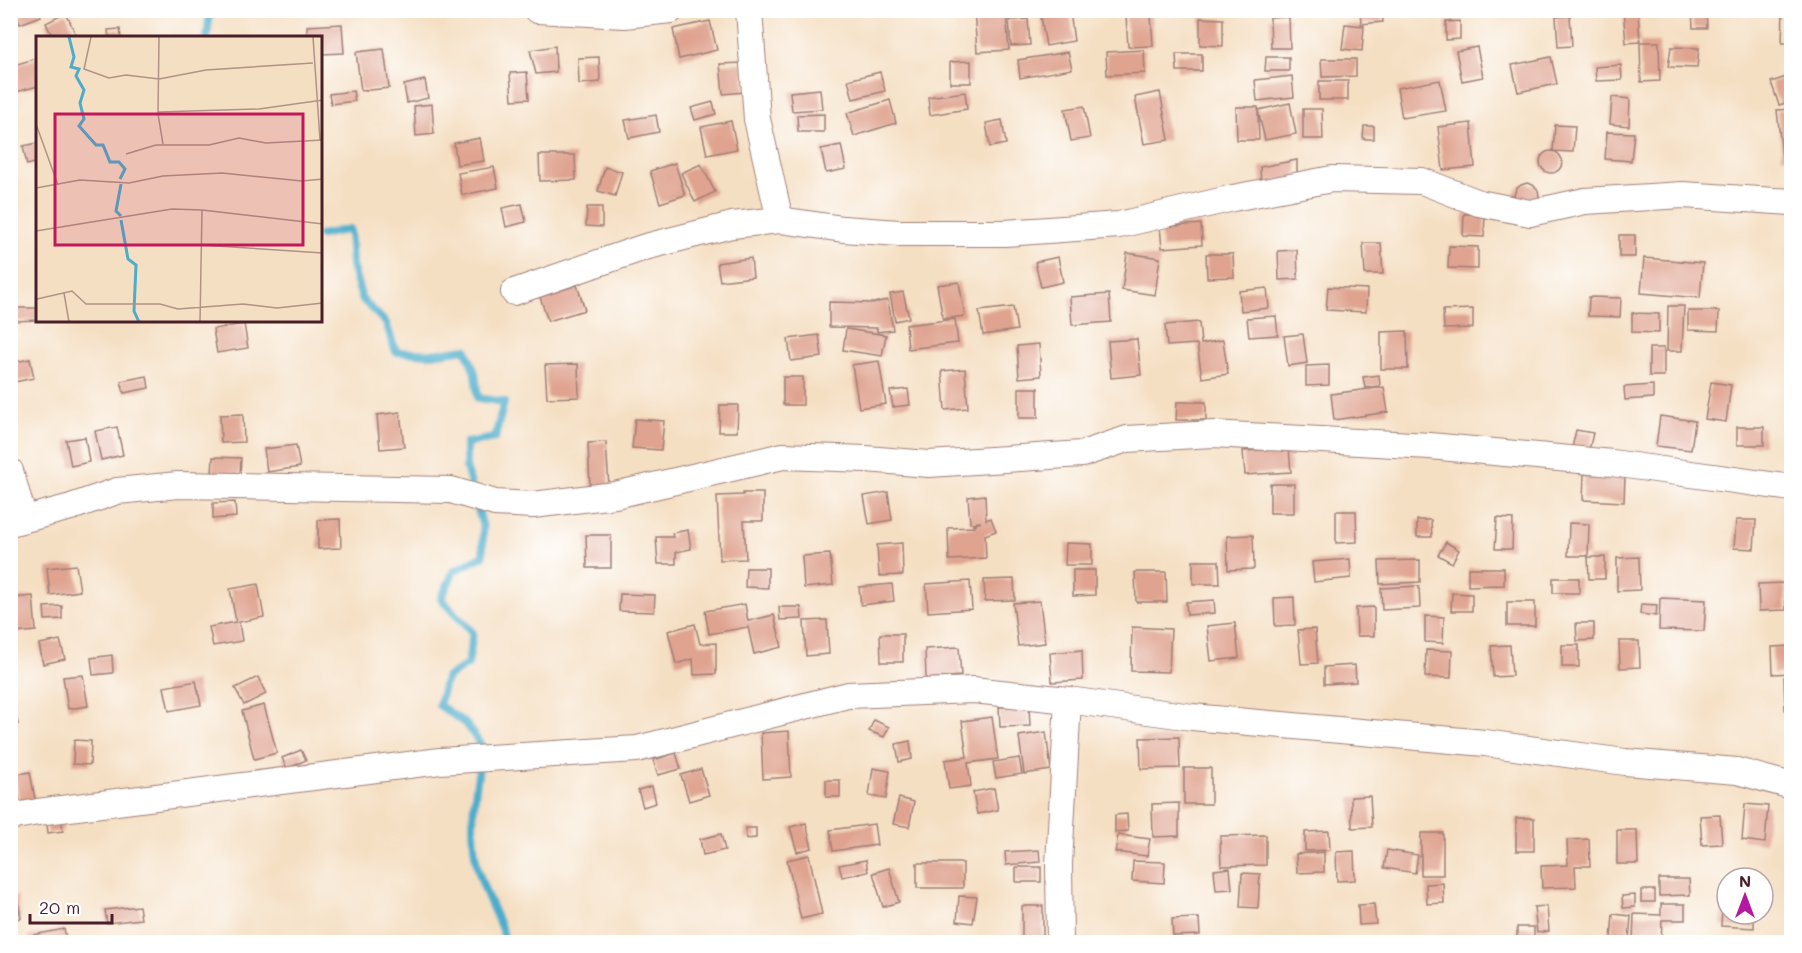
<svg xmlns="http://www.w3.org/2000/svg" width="1802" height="953" font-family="Mali,sans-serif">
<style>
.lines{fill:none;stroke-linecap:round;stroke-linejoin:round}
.stream{stroke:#4cadcb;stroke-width:8}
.building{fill:#dfa38f}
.minor-casing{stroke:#a07f77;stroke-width:28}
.minor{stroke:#fff;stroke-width:26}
.inset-river{fill:none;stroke:#4cadcb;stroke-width:3}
.inset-road{fill:none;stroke:#b19286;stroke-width:1.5}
.view{fill:#c2185b;fill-opacity:0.15;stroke:#c2185b;stroke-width:3}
.inset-edge{fill:none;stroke:#4a1f2b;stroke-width:3}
</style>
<rect width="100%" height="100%" fill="#fff"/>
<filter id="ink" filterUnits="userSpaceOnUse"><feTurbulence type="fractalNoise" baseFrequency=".0167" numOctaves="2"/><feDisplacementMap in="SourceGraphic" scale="12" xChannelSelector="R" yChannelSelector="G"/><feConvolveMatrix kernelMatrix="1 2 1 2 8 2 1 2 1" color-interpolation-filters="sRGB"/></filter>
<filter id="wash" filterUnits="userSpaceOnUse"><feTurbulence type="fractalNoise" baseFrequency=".008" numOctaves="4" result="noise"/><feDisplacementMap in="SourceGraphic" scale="24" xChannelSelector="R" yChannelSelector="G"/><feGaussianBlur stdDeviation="1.35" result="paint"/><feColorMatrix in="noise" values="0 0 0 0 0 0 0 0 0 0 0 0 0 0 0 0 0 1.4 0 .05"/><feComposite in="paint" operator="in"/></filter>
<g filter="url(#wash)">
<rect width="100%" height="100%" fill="#f5dfc3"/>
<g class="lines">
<g class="stream">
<polyline points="207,38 210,10"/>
<path d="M321 235 350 229 352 265 362 299 386 323 396 352 432 354 466 349 475 373 478 398 504 402 495 438 466 443V467L483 527V556L454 571 441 599 473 633 468 664 446 678 439 705 466 724 483 748C475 787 468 829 478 869 484 895 499 917 506 942"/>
</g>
</g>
<g id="blocks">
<g class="building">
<polygon points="14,10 39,10 41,16 20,24"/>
<polygon points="974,10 1006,10 1009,50 977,52"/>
<polygon points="1360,10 1382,10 1383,22 1361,24"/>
<polygon points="1623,10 1638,10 1640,42 1659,42 1660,81 1641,82 1640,42 1626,43"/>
<polygon points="1692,10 1706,10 1707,28 1693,28"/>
<polygon points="1783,10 1792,10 1792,43 1782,43"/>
<polygon points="1070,12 1074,41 1046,46 1041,17"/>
<polygon points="66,13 76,35 71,38 53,38 46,23"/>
<polygon points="1151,15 1153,46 1128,47 1126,16"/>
<polygon points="1570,16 1572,46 1558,47 1556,17"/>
<polygon points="1289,17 1290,48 1271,48 1270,18"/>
<polygon points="1200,18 1223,19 1223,46 1200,45"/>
<polygon points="1028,19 1030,45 1011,46 1009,20"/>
<polygon points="710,21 717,50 679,59 673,29"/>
<polygon points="1460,21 1460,39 1446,40 1446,22"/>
<polygon points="342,24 344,53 321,54 321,38 307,38 307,26"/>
<polygon points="1345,24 1364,26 1362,51 1342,49"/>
<polygon points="120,29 121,38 109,38 108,30"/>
<polygon points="555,46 556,72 536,74 530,50"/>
<polygon points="1477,47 1483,77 1462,81 1456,51"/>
<polygon points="1671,47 1699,48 1697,68 1668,67"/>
<polygon points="384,49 389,88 361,91 356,52"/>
<polygon points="1144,50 1145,73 1107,75 1106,52"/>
<polygon points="1068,52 1072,69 1020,78 1018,60"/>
<polygon points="1176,54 1202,54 1202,71 1177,71"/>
<polygon points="599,57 600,82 579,84 578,58"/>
<polygon points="1266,57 1289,57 1289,71 1265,71"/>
<polygon points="1551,57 1557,84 1518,92 1512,65"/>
<polygon points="38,58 38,86 16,92 10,73 10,66"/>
<polygon points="1321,59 1356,59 1356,76 1322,77"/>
<polygon points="971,61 971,83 950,83 950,62"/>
<polygon points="743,63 745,92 723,94 720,64"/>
<polygon points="1621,65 1622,80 1596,81 1595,67"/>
<polygon points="527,72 529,99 512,100 510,73"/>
<polygon points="880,72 885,91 853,99 848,80"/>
<polygon points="1792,75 1792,101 1779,105 1771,82"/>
<polygon points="1292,76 1294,97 1257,101 1255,80"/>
<polygon points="425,80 428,98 407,103 404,85"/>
<polygon points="1440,80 1446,111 1402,118 1397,88"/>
<rect x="1319" y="81" width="29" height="19"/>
<polygon points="820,89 822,109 792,111 790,92"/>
<polygon points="353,91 355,101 331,104 329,94"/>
<polygon points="965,92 967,109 930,115 928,97"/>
<polygon points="1160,92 1169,140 1144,144 1135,97"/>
<polygon points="1612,97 1630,99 1629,126 1610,124"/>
<polygon points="890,100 896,123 854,136 847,113"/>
<polygon points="713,102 716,114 695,120 691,108"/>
<polygon points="1290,103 1296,134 1265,140 1258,111 1259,140 1237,140 1236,107 1258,107 1258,110"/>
<polygon points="432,104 434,134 416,136 414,106"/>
<polygon points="1084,106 1090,138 1071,141 1065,109"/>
<polygon points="1303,109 1322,109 1323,139 1303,139"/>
<polygon points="1792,109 1792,156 1782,157 1777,110"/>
<polygon points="824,114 824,132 798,132 797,115"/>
<polygon points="656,115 659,132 629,138 625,120"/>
<polygon points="1002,120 1006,144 990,147 986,123"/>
<polygon points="731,121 737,149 707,155 701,127"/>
<polygon points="1471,123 1475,167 1443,170 1438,127"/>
<polygon points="1555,125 1575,126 1573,152 1553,151"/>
<polygon points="1364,126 1374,126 1374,139 1363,139"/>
<polygon points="1607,132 1634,133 1631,161 1605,159"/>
<polygon points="480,138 484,161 457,165 454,143"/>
<polygon points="38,143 38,162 27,165 23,146"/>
<polygon points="841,145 846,169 826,173 821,149"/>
<circle cx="1551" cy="162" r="11"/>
<polygon points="539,155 575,155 576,180 540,181"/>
<polygon points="1297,160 1297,179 1261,184 1260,167"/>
<polygon points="675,163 685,195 660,203 650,171"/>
<polygon points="701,164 715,192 695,202 681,173"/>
<polygon points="494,167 498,188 462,195 458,173"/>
<polygon points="605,167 622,172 615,196 598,191"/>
<polygon points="1527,183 1533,185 1538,190 1539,196 1537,202 1515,202 1514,196 1516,189 1521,185"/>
<polygon points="522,204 526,222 506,227 502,208"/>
<polygon points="587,207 602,207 602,227 586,226"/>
<polygon points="1464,214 1485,214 1484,237 1463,236"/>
<polygon points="1201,224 1202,245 1162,248 1160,227"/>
<rect x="1619" y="235" width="16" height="22"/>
<polygon points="1363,243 1381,243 1383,274 1365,274"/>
<polygon points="1449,246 1478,247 1478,269 1448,268"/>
<polygon points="1297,250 1298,279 1279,280 1278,251"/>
<polygon points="1127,253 1160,258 1155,295 1122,290"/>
<polygon points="1206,254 1233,254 1234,277 1207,278"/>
<polygon points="1058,257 1063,282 1041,287 1035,262"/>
<polygon points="751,258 753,277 720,281 717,263"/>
<polygon points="1644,258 1703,263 1700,298 1641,293"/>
<polygon points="959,282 965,316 943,319 937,285"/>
<polygon points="577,285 585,310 548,321 540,297"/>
<polygon points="1328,287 1367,289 1366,312 1326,310"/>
<polygon points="1267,288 1269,308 1241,311 1239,291"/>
<polygon points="903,292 909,318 895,321 890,294"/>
<polygon points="1109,294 1111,322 1072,325 1070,297"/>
<polygon points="1589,297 1621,298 1620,317 1588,316"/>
<polygon points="888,300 893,330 877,332 877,328 829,327 829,302 873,303"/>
<polygon points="1668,306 1684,306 1682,351 1667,351"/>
<polygon points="1013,307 1017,330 983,335 979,311"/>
<polygon points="13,308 38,308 38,320 13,321"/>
<polygon points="1473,309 1473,328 1444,329 1443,310"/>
<polygon points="1688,311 1719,311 1718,331 1688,330"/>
<polygon points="1632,313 1659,314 1659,333 1632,332"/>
<polygon points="1276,316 1278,335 1249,337 1247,318"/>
<polygon points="955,319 958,343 908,349 906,325"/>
<polygon points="1199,322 1201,344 1223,340 1228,374 1202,378 1197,344 1167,346 1165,325"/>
<polygon points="244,324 248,348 217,353 213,329"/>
<polygon points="846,329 886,335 882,356 843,350"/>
<polygon points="1407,331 1408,369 1381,369 1381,332"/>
<polygon points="1303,334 1307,363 1288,366 1284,336"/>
<polygon points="819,335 822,357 791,361 788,339"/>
<polygon points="1137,339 1141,375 1111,378 1108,341"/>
<polygon points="1039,344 1041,376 1019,378 1017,346"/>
<rect x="1649" y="348" width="15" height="28"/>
<polygon points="30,359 34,378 10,383 10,363"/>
<polygon points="879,361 886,404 859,408 852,365"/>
<polygon points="578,364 579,397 547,398 545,365"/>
<polygon points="1329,365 1329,385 1306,386 1306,366"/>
<polygon points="965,369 968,408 945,410 942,371"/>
<polygon points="1379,375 1380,386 1365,388 1363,377"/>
<polygon points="147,376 149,388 124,393 121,381"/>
<rect x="783" y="377" width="20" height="28"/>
<polygon points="1711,382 1731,385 1726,422 1705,419"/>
<polygon points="1653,385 1653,398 1625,400 1624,387"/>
<polygon points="1384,387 1388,412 1334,420 1331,394"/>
<rect x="1019" y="388" width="19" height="30"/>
<polygon points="908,389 910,405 893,407 890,391"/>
<polygon points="1177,402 1206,402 1206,420 1176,420"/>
<polygon points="720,405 738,405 737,432 719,432"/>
<polygon points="400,412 404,447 380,449 377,415"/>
<polygon points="243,414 244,442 221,443 220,415"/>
<polygon points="1660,416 1695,421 1691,450 1656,446"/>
<polygon points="635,419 664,421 661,450 632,448"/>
<polygon points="117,427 123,455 101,460 95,431"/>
<rect x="1737" y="427" width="27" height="18"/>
<polygon points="1576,430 1593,433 1589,451 1572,448"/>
<polygon points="85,437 89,462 71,466 66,440"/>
<polygon points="606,442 609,487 590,488 588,443"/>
<polygon points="296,445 300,467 267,472 264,449"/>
<polygon points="1289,448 1291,472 1245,475 1243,451"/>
<polygon points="213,457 241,458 240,475 212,474"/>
<polygon points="1584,474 1625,476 1624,502 1583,500"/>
<rect x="1270" y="484" width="24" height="29"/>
<polygon points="888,492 892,520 869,524 864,496"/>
<polygon points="743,493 763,493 763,521 744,521 746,559 720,560 717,496 743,495"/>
<polygon points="985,495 986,520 991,518 996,531 985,535 986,558 949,560 948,528 974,527 973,525 981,522 970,523 968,497"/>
<polygon points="235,502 236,517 213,519 213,503"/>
<polygon points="1336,511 1356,511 1357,542 1336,543"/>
<polygon points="1497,518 1513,519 1512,549 1495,549"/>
<polygon points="340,519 341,548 318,549 318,520"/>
<polygon points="1417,520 1431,520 1432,537 1417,537"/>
<polygon points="1736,520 1756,520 1754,549 1734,548"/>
<polygon points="1569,523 1589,524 1588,556 1568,556"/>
<polygon points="688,530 691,549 676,552 676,564 658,564 656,537 673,537 672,533"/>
<polygon points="586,535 611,535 611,568 587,568"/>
<polygon points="1253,535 1254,569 1228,570 1227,536"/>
<polygon points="1446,542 1459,550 1452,563 1438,555"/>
<polygon points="902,543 903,575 879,576 877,545"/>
<polygon points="1066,543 1092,544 1092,565 1065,565"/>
<polygon points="830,554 833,585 804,588 802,556"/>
<polygon points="1588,557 1605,557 1605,579 1589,579"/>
<polygon points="1639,557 1640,590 1617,591 1617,558"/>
<polygon points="1350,559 1351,578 1314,582 1312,562"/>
<polygon points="1420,560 1420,582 1380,584 1379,561"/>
<polygon points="1193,561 1219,561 1220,584 1193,584"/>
<polygon points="76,565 80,591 50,595 47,568"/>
<polygon points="746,568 768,568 768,588 745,587"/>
<polygon points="1468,568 1504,568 1504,585 1468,586"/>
<polygon points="1073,570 1095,570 1095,595 1073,596"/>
<polygon points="1135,572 1166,572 1167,602 1136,602"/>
<rect x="1553" y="578" width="26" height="15"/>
<polygon points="1014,579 1015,600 985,601 984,580"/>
<polygon points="970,581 972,609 928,612 926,584"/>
<polygon points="1785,583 1786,610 1759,611 1758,584"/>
<polygon points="258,584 264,617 239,622 242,641 213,646 209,627 236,622 230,589"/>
<polygon points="892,584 894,601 861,605 859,587"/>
<polygon points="1419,586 1420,608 1382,610 1381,588"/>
<polygon points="1452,593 1472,594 1472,611 1451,611"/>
<polygon points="620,594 655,595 654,612 619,611"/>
<polygon points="33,596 36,631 15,633 12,598"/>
<polygon points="1294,597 1295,625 1275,626 1274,598"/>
<polygon points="1660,598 1706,600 1704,631 1659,630"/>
<polygon points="1214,600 1215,613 1187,615 1186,602"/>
<polygon points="1040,601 1045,643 1018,646 1013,603"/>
<rect x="1507" y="602" width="28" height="24"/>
<polygon points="745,604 748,621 774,615 782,647 754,654 748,627 709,634 705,611"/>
<polygon points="1641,604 1657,605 1656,616 1640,614"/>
<polygon points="62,606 62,619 45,620 44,607"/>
<polygon points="779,607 801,607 802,619 780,620"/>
<polygon points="1374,607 1374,636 1357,636 1356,608"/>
<polygon points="1425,616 1444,617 1443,643 1425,642"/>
<polygon points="827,620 829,654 806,656 804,621"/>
<polygon points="1235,623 1239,658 1211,661 1207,626"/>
<polygon points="1576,623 1594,623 1594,640 1577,641"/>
<polygon points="695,624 700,644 716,643 716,674 694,675 693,659 676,664 668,631"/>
<polygon points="1132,627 1171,629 1169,672 1131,671"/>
<polygon points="1315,629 1318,663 1301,664 1298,630"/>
<polygon points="880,634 903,634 903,662 881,662"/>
<polygon points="60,640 65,659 43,664 39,644"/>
<polygon points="1619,641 1639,641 1640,667 1620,668"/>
<polygon points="1510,645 1512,676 1493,677 1491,646"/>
<rect x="1562" y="645" width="17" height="22"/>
<polygon points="1791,646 1792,673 1773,674 1772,647"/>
<polygon points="959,647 961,676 926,679 925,649"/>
<polygon points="1082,650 1083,680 1052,682 1050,653"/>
<polygon points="1426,650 1452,651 1451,678 1425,677"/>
<polygon points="112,655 113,673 93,675 91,658"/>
<polygon points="1355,665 1356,682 1324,684 1324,667"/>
<polygon points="83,675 88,706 68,709 63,677"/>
<polygon points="258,677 266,694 244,705 235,688"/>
<polygon points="1784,677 1792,677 1792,709 1785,710"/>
<polygon points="196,681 201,705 169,711 164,687"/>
<polygon points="10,690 18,724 10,725"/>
<polygon points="264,705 277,753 254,759 242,711"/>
<polygon points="1029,706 1030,726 1000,727 999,707"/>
<polygon points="992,717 998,759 968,763 971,786 949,789 945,760 967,757 962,721"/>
<polygon points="874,720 889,727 884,737 869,731"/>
<polygon points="789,731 791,777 763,779 761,733"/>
<polygon points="1046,732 1051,770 1024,774 1019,736"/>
<polygon points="1179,737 1180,768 1141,769 1140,738"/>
<polygon points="74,740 91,741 90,765 73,764"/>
<polygon points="910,741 912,759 899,762 896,744"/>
<polygon points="301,750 306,760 287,769 282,758"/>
<polygon points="676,753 681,769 658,775 653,760"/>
<polygon points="1019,758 1022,774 996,778 993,762"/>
<polygon points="10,764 14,775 30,772 36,804 21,807 15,778 10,779"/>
<polygon points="873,768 890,771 886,799 869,796"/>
<rect x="1184" y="768" width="27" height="36"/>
<polygon points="701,769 709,795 689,801 681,775"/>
<rect x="826" y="780" width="14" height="17"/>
<polygon points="652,786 656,803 643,807 638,790"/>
<polygon points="994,788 998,810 977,814 973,792"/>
<polygon points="1370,796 1372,827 1352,828 1351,797"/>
<polygon points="899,798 914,802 909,827 893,824"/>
<polygon points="1179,803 1179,836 1153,837 1152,804"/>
<polygon points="1745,804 1768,806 1765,843 1742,840"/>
<polygon points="1127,814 1128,831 1115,832 1115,815"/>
<polygon points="1720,815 1722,844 1702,845 1700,816"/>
<polygon points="61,816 63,831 48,833 46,817"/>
<rect x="1516" y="818" width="18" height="33"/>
<polygon points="806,823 812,848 797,852 790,827"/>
<polygon points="874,824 877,845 833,851 830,830"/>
<polygon points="745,828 756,828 756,838 746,839"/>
<polygon points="1617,830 1637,830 1638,864 1617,864"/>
<polygon points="1329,831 1330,850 1305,851 1305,832"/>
<rect x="1421" y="833" width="22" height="42"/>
<polygon points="721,834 725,850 703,855 700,839"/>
<polygon points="1118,835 1150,839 1147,856 1115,852"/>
<polygon points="1266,835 1266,865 1221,866 1220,836"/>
<polygon points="1589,839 1590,866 1575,866 1576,887 1542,888 1541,866 1568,865 1567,840"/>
<polygon points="1039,850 1040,862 1006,865 1005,852"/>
<polygon points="1387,850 1418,855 1415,873 1384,868"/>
<polygon points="1354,851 1355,880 1337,881 1336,852"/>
<polygon points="1324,852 1324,872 1297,873 1296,854"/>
<polygon points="809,855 822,914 801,919 787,860"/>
<polygon points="866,860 868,872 842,877 839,865"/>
<polygon points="1133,861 1165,862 1164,883 1132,881"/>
<rect x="917" y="863" width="46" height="25"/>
<rect x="1016" y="867" width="25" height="15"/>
<polygon points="889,868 899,902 883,907 873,873"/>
<polygon points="1230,868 1232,889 1216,890 1214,870"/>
<polygon points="1242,873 1260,874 1258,908 1240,907"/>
<polygon points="1659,879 1689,879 1690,895 1659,896"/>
<polygon points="1443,883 1444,903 1427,904 1426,884"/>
<rect x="1641" y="890" width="14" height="12"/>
<polygon points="1635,895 1635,907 1623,908 1622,896"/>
<polygon points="17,896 21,918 10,920 10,898"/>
<polygon points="959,896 977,897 973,923 957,921"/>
<polygon points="1374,904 1376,924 1359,925 1358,905"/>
<polygon points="1661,904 1685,904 1685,920 1662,920 1661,942 1633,942 1634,914 1661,915"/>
<polygon points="139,906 141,919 107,923 105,910"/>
<rect x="1022" y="906" width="21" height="33"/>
<polygon points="1547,906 1549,931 1537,933 1534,907"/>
<polygon points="1722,908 1727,908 1727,914 1754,914 1754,928 1721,926"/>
<polygon points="1613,914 1631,916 1629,941 1611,940"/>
<polygon points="1199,918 1200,935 1173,936 1172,919"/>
<rect x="1517" y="927" width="17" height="15"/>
<polygon points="64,929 67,942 30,942 28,936"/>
</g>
</g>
</g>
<g filter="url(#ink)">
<use href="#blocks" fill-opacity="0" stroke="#a07f77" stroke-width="1.5"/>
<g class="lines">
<g class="minor-casing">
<g id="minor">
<polyline points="537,10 624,15 671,10"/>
<polyline points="749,10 757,119 780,220"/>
<polyline points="514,292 645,247 732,225 780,220 843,229 899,233 1005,233 1119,225 1233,198 1332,179 1422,181 1479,203 1530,213 1585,201 1683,195 1792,202"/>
<polyline points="10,471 24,519"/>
<polyline points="10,523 71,507 117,491 178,485 451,490 495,503 533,505 615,495 783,456 866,459 929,464 1082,454 1127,439 1213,434 1430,446 1612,463 1792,488"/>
<polyline points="1068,700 1192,717 1485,743 1625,762 1737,771 1792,786"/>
<polyline points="10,817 38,812 440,761 637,749 848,695 973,690 1068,700 1059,864 1060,942"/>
</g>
</g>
<use href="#minor" class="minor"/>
</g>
</g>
<g transform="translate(36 36)">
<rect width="286" height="286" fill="#f5dfc3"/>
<path class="inset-river" d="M33 1 38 21 35 31 43 33 40 40 48 54 44 67 48 83 43 90 60 109H67L74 126H83L89 133 84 143M85 180 80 175 85 148M85 184 92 223 100 229 98 275 103 286"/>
<path class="inset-road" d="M55 1 48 33 73 42 90 39 123 43 170 34 277 27M123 1 122 78 127 108M277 1 284 104M122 76 223 73 287 64M76 78H122M0 88 22 149M90 118 120 109H173L203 102 230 107 287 104M0 152 44 144 93 147 127 140 186 137 266 145 287 143M166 174 287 188M0 195 136 173 166 174 164 286M165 209 287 217M28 257 33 286M1 263 36 255 50 268H124L142 273 207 268 241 272 287 267"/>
<path class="view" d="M19 78H267V209H19Z"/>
<rect width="286" height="286" class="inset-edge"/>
</g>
<rect width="1802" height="953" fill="none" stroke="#fff" stroke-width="36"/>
<g transform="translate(1745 896)"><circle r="28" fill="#ffffff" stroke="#b7a5aa" stroke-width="1.5"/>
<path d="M0-4.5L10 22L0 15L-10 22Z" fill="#b5179e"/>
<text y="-9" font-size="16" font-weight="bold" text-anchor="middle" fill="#4a1f2b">N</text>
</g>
<path d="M30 914v9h82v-9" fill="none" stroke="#4a1f2b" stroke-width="3"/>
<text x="39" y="914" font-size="18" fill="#4a1f2b" stroke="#ffffff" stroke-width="4.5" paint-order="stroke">20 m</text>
</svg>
